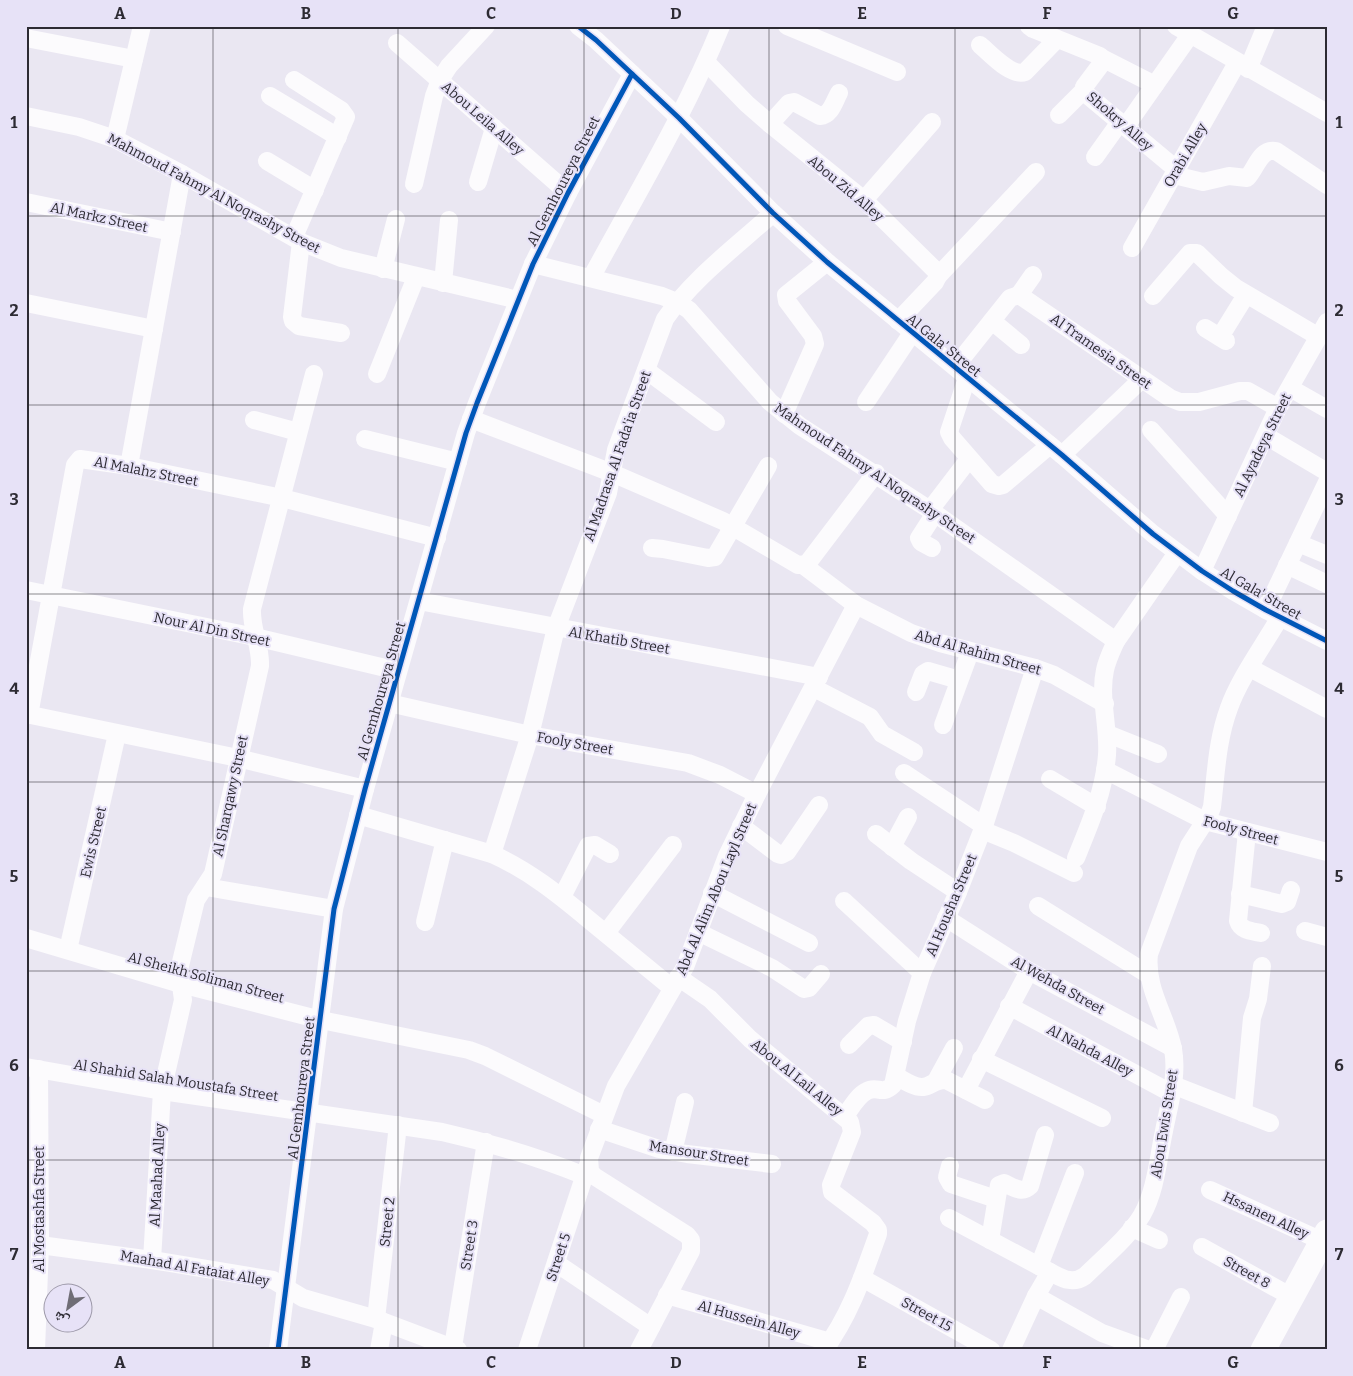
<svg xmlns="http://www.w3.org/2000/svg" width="1353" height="1376" font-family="Bitter,'Noto Naskh Arabic',serif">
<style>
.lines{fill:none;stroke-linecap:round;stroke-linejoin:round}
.street{stroke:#fcfbfd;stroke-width:18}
.secondary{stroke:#fcfbfd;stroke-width:25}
.cycleway-casing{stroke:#e7e2f7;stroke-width:8}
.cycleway{stroke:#0057b8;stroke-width:5}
.grid{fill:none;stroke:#2d2b33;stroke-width:1;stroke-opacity:0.55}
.labels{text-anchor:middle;stroke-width:4;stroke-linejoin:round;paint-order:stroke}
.street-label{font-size:14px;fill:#2d2b33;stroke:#e7e2f7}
.neatline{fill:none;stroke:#2d2b33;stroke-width:2}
.grid-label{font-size:16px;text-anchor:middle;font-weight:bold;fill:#2d2b33}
</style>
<rect width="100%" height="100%" fill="#eae7f2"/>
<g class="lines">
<g class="street">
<polyline points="578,26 596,40 679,118 773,213 827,262 1062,455 1153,534 1202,571 1233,591 1266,610 1327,641"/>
<polyline points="787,26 897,72"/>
<polyline points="1029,26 1033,29 1100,56 1103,61 1102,63 1084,87 1085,93 1176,169"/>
<polyline points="1176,26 1327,113"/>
<polyline points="26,38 134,59"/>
<polyline points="397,43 568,193"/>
<path d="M980 45C991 54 1011 77 1025 72L1057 39"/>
<polyline points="1102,58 1155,85"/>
<polyline points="706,62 747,104 770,124 864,200 937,272 938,276 935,282 898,321"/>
<polyline points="1248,69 1266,26"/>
<polyline points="270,96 338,137"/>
<polyline points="1059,115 1084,90"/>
<polyline points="26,116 79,127 115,139 182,174 301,242 341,258 518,300"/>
<path d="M770 124 789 103 794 102 820 116C831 115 834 102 839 93"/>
<polyline points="1126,126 1190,35"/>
<polyline points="115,139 142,26"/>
<polyline points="1095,157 1120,122"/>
<polyline points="267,161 315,190"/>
<path d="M1174 175 1203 182 1229 176 1247 178C1256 169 1260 148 1276 151L1327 185"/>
<polyline points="478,182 494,128"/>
<polyline points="414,184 434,96 440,80 449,66 486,26"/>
<polyline points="864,200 932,122"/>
<polyline points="26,202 172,232"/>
<polyline points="294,237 346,117 341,110 294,80"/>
<polyline points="301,242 292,317 293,321 299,326 341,333"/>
<polyline points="1132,248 1237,63"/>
<polyline points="533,264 662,296 677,302 689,310 770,402 800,426 930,510 1116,641"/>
<polyline points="383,269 396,219"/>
<polyline points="938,276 1036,172"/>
<path d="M591 278C636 195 685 114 721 26"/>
<polyline points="443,283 449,220"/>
<polyline points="1019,295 1033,275"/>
<polyline points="1153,296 1190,253 1197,253 1221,276 1236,288 1319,337"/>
<polyline points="26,303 154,329"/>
<polyline points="992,321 1021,345"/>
<polyline points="1205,328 1226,341"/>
<polyline points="1220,337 1246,295"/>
<polyline points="955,367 1010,298 1019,295 1170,398 1180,402 1199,402 1240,391 1248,391 1278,408"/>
<polyline points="646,370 716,422"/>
<polyline points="377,374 416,277"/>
<polyline points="967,378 949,432 952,438 992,484 999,486 1003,485 1050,445"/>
<polyline points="1290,388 1327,409"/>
<polyline points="866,402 912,333"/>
<polyline points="784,414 815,344 813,336 787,301 786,295 827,262"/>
<polyline points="471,419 612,473 723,521 798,565 807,564 810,560 876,473"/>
<polyline points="254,420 298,432"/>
<polyline points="1151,430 1228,516"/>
<polyline points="1266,436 1327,472"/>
<polyline points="365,439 458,462"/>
<polyline points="1062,455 1142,379"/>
<polyline points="129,466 182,174"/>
<polyline points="930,510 969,459"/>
<polyline points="1298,543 1327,555"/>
<polyline points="652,548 663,549 708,558 715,557 768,466"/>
<polyline points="932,548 921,542 919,538 935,513"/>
<polyline points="803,565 856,605 911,633 940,643 1035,668 1054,675 1105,704"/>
<polyline points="1287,565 1327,584"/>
<polyline points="1202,571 1278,408 1327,322"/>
<polyline points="26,590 255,637 398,671"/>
<polyline points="419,601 819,677"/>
<polyline points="1266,610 1327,482"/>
<polyline points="1250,668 1327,709"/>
<polyline points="814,688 870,717 882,734 914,752"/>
<polyline points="916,692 923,674 928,671 959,680"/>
<polyline points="389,703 530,735 688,763 720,775 757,794"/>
<polyline points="26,714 238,758 365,789"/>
<polyline points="29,715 75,465 80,459 129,466 282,498 437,538"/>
<polyline points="943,725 970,652"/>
<polyline points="1108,734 1158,754"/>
<polyline points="1105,770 1205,821 1327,852"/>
<polyline points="904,773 984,826"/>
<polyline points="1050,779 1097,807"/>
<path d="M358 815 492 854C528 870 558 894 588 919 616 942 644 965 672 988"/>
<polyline points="741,826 778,854 781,855 787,852 819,805"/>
<polyline points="982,830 1014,843 1074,873"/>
<path d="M1247 832 1238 921C1241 931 1252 931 1261 933"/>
<polyline points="876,834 911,861 958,892"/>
<polyline points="892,847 908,817"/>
<path d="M492 854 530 735 556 628 608 493 616 450 665 319C693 278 736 247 773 213"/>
<path d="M1076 858C1090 824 1104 792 1107 755 1109 727 1099 697 1105 670 1107 660 1112 650 1116 641L1177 553"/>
<polyline points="206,887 334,909"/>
<polyline points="712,893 809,943"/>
<polyline points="1240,894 1282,904 1287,902 1291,890"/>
<polyline points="562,897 588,846 595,845 610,854"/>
<polyline points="844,901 922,973"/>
<polyline points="1038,906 1149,975"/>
<polyline points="946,918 1029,971 1173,1048"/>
<polyline points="425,922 445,840"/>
<polyline points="1305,931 1327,937"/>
<polyline points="698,932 772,968 804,989 809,988 821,974"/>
<polyline points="606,933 673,845"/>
<polyline points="26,938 181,984 321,1020 469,1050 485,1056 604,1115"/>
<polyline points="68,950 117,734"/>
<path d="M678 977 710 999 750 1039 850 1122 852 1132 831 1185 832 1192 873 1223 878 1230V1234C864 1273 850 1316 824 1350"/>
<polyline points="1009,1006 1171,1093"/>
<polyline points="849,1045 868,1026 874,1025 903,1042"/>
<polyline points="981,1059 1102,1118"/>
<path d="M26 1067 162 1091 442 1132C491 1143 538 1157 585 1176"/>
<path d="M896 1076C903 1080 915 1088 923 1087 931 1086 936 1079 946 1080L985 1100"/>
<polyline points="936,1081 954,1048"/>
<polyline points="1173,1085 1270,1123"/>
<polyline points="966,1090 1029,971"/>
<polyline points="1243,1113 1252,1018 1258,999 1262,966"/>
<path d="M845 1116C851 1108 858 1095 867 1091 877 1085 882 1096 893 1085L907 1021 922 973 958 892 984 826 1035 668"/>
<polyline points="599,1129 659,1149 687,1154 772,1164"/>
<polyline points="673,1152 685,1102"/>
<polyline points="950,1166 947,1177 951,1184 996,1199"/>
<polyline points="1210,1190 1322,1241"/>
<path d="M949 1218 1050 1272C1062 1278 1072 1285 1085 1276 1103 1258 1129 1237 1142 1215 1156 1190 1158 1159 1164 1131 1169 1105 1178 1076 1173 1049 1167 1017 1145 989 1149 954L1189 846 1209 815 1212 807C1216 774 1217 740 1229 708 1239 679 1264 645 1280 617"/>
<polyline points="1132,1228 1159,1240"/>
<path d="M990 1240 999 1185 1004 1183C1013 1187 1022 1194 1030 1186L1045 1135"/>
<polyline points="40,1245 152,1260 273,1280 303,1298 376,1319 458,1350"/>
<polyline points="1202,1247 1292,1297"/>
<path d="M152 1260 162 1091 183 1000 179 970 196 900 213 874 260 666C261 646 251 629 252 609L314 374"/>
<polyline points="556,1263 651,1327"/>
<polyline points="1039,1266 1075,1173"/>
<polyline points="862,1278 991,1350"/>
<polyline points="667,1295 830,1342"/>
<polyline points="1036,1296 1102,1333 1149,1350"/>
<polyline points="376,1319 398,1125"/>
<polyline points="453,1347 486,1142"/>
<polyline points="36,1350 40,1245 39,1069"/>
<polyline points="278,1350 334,909 365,789 466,433 477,403 533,264 568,193 632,74"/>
<polyline points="379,1350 384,1322"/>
<polyline points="527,1350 588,1165"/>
<polyline points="639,1350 691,1251 691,1240 687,1235 594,1176 590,1171 589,1158 616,1086 685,967 727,856 757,794 856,605"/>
<polyline points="1011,1350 1036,1296 1050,1272"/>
<polyline points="1154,1350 1181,1297"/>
</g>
<polyline class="secondary" points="1263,1350 1327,1232"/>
<g class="cycleway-casing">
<g id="cycleway">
<polyline points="578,26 596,40 679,118 773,213 827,262 1062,455 1153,534 1202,571 1233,591 1266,610 1327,641"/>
<polyline points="278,1350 334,909 365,789 466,433 477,403 533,264 568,193 632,74"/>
</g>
</g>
<use href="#cycleway" class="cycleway"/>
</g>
<path class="grid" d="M213 26V1350M398 26V1350M584 26V1350M769 26V1350M955 26V1350M1140 26V1350M26 216H1327M26 405H1327M26 594H1327M26 782H1327M26 971H1327M26 1160H1327"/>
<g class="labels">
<g class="street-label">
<text transform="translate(483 118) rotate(41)" y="5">Abou Leila Alley</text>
<text transform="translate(1120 121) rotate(41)" y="5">Shokry Alley</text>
<text transform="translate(1185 155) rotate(-60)" y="5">Orabi Alley</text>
<text transform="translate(563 181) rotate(-63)" y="5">Al Gemhoureya Street</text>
<text transform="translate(846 188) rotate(40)" y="5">Abou Zid Alley</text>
<text transform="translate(214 193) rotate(28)" y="5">Mahmoud Fahmy Al Noqrashy Street</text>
<text transform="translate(99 217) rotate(12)" y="5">Al Markz Street</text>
<text transform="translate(944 345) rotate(39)" y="5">Al Gala' Street</text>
<text transform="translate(1101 351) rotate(35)" y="5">Al Tramesia Street</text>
<text transform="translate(1262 445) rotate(-64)" y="5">Al Ayadeya Street</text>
<text transform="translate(617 456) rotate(-71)" y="5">Al Madrasa Al Fada'ia Street</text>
<text transform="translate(146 471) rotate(11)" y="5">Al Malahz Street</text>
<text transform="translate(875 473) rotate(34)" y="5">Mahmoud Fahmy Al Noqrashy Street</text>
<text transform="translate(1261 593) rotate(30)" y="5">Al Gala' Street</text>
<text transform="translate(212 629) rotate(12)" y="5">Nour Al Din Street</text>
<text transform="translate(619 640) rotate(10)" y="5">Al Khatib Street</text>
<text transform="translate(978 652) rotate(16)" y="5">Abd Al Rahim Street</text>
<text transform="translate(381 691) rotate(-74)" y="5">Al Gemhoureya Street</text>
<text transform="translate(575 743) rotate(10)" y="5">Fooly Street</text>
<text transform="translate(230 796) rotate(-78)" y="5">Al Sharqawy Street</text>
<text transform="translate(1241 830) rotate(15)" y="5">Fooly Street</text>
<text transform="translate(93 842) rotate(-77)" y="5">Ewis Street</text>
<text transform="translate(716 889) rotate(-67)" y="5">Abd Al Alim Abou Layl Street</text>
<text transform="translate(951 905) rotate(-67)" y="5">Al Housha Street</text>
<text transform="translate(206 977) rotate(15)" y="5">Al Sheikh Soliman Street</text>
<text transform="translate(1058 985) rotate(29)" y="5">Al Wehda Street</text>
<text transform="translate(1090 1050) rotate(28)" y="5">Al Nahda Alley</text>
<text transform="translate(797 1077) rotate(39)" y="5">Abou Al Lail Alley</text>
<text transform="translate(176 1080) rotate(9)" y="5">Al Shahid Salah Moustafa Street</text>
<text transform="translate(301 1088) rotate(-83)" y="5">Al Gemhoureya Street</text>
<text transform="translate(1164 1124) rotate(-81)" y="5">Abou Ewis Street</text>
<text transform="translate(699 1153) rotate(9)" y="5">Mansour Street</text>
<text transform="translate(157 1175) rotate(-87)" y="5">Al Maahad Alley</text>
<text transform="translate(39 1209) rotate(-90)" y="5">Al Mostashfa Street</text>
<text transform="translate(1266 1215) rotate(25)" y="5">Hssanen Alley</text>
<text transform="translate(387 1222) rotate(-84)" y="5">Street 2</text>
<text transform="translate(469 1245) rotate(-81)" y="5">Street 3</text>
<text transform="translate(558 1257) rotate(-72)" y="5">Street 5</text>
<text transform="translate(195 1268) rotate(10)" y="5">Maahad Al Fataiat Alley</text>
<text transform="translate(1247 1272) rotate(29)" y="5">Street 8</text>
<text transform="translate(927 1314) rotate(29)" y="5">Street 15</text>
<text transform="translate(749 1319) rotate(16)" y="5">Al Hussein Alley</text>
</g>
</g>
<rect width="1353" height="1376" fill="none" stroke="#e7e2f7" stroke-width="55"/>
<g transform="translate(68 1308) rotate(212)"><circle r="24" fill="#e7e2f7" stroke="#9d99a9"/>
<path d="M0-4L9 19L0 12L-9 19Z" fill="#6f6d76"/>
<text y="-8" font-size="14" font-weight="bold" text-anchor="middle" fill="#2d2b33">ش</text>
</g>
<rect x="28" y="28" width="1298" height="1320" class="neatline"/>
<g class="grid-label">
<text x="120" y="19">A</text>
<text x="306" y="19">B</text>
<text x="491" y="19">C</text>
<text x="676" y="19">D</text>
<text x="862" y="19">E</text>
<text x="1047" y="19">F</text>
<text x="1233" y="19">G</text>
<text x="14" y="128">1</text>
<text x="1339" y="128">1</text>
<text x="14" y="316">2</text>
<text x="1339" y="316">2</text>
<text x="14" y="505">3</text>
<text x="1339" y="505">3</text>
<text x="14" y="694">4</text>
<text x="1339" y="694">4</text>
<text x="14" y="882">5</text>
<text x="1339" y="882">5</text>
<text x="14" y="1071">6</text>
<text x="1339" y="1071">6</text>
<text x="14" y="1260">7</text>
<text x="1339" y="1260">7</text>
<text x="120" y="1368">A</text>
<text x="306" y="1368">B</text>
<text x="491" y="1368">C</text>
<text x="676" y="1368">D</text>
<text x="862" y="1368">E</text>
<text x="1047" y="1368">F</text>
<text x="1233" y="1368">G</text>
</g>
</svg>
